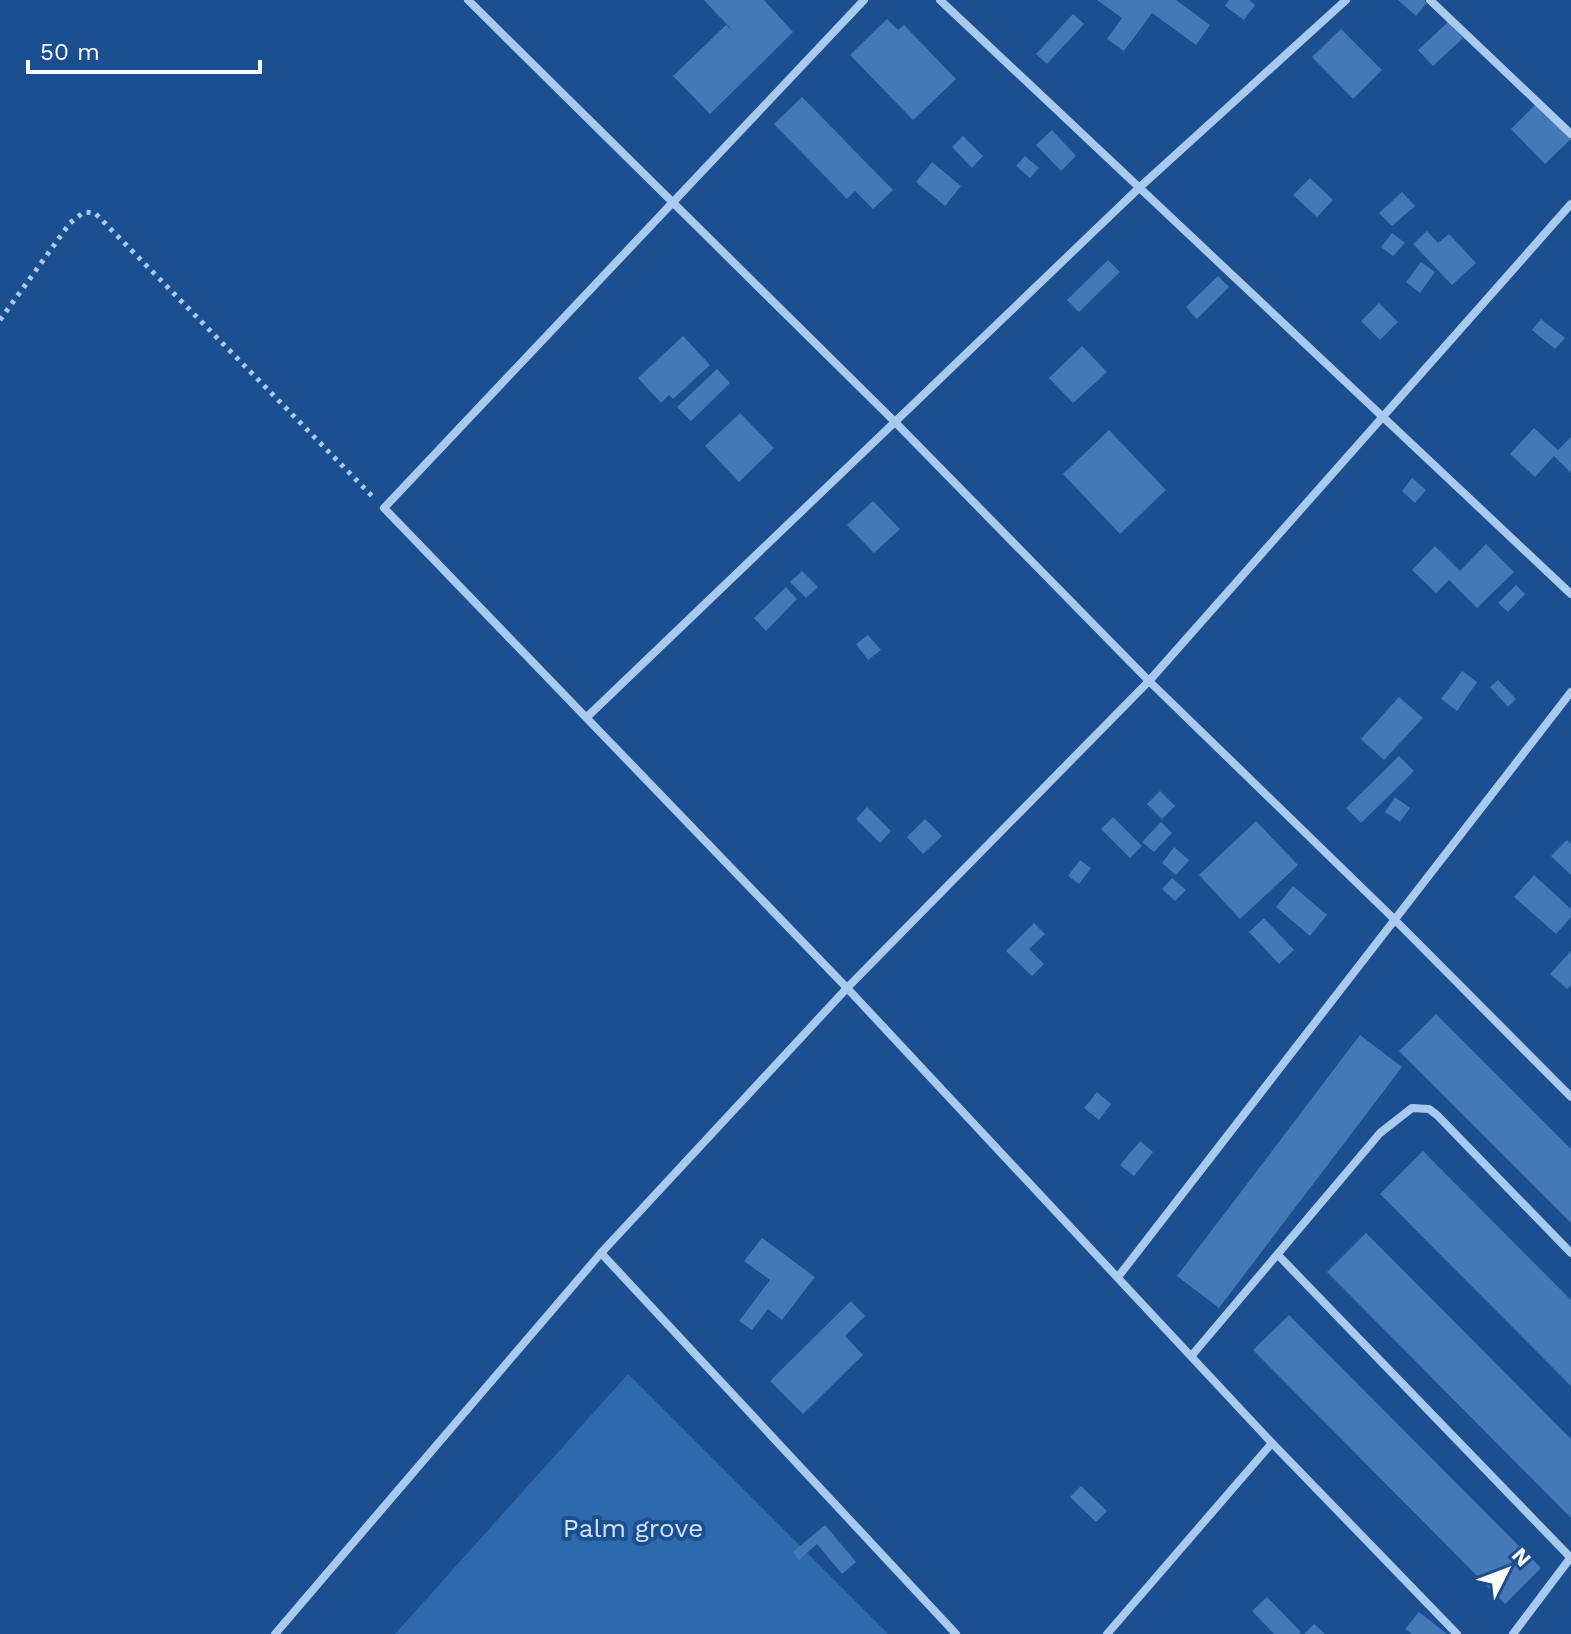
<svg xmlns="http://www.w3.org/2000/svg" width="1571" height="1634" font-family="'Work Sans',sans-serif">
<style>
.green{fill:#2e69ad}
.building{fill:#4478b7}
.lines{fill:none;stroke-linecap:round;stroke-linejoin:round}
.path{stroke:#a9c9ee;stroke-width:5;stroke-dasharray:4 6;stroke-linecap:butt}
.minor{stroke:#a9c9ee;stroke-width:8}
.labels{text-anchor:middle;stroke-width:8;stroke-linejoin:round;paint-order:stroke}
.park-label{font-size:26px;fill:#cfe3fa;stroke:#1b4f8f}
</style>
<rect width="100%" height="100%" fill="#1b4f8f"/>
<polygon class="green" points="628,1374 888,1634 395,1634"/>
<g class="building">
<polygon points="704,0 764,0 793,32 710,114 673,76 726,25 733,31"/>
<polygon points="1097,0 1176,0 1210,25 1196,45 1152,13 1124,51 1107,39 1122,18"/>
<polygon points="1229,0 1249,0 1255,5 1244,20 1225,6"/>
<polygon points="1398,0 1424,0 1427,3 1416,16"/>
<polygon points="1073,14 1084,24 1047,64 1036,54"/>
<polygon points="887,19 898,30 904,25 956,79 913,120 850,55"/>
<polygon points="1448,22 1463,38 1433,66 1418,50"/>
<polygon points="1341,29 1382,70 1353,99 1312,57"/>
<polygon points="802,97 893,190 873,209 855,191 847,199 774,124"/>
<polygon points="1536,104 1571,139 1545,164 1511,129"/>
<polygon points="1052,130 1076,156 1061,171 1036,145"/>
<polygon points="963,136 983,156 972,168 952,147"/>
<polygon points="1025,156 1039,168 1030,178 1016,166"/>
<polygon points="932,162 961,186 945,206 916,182"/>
<polygon points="1310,178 1333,200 1317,217 1293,195"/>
<polygon points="1402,192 1415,206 1392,226 1379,213"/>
<polygon points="1427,231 1438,243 1449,234 1476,263 1452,285 1413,244"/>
<polygon points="1392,233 1405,243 1393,256 1381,247"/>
<polygon points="1108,260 1120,272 1079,312 1067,300"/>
<polygon points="1421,262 1435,272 1420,293 1406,282"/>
<polygon points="1218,276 1229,287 1197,319 1186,307"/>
<polygon points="1379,303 1398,322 1380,340 1361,321"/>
<polygon points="1541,319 1565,338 1555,349 1532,330"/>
<polygon points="683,336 710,365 673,399 669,395 661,403 638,378"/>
<polygon points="1082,346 1107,372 1073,403 1049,378"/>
<polygon points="717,369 730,383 691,421 677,407"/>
<polygon points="740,413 774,448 739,482 705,446"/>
<polygon points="1534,428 1558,450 1571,437 1571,473 1554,456 1535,477 1510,454"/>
<polygon points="1109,430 1166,490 1120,534 1063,474"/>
<polygon points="1412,478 1426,490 1415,503 1402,491"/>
<polygon points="873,501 900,529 874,553 847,525"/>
<polygon points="1486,544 1514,572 1477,608 1449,580 1436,593 1412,570 1435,546 1460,571"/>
<polygon points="802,571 818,587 806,598 790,582"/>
<polygon points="1516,585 1525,594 1508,612 1498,603"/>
<polygon points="786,587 797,599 766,631 754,618"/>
<polygon points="868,635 881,650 868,660 856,644"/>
<polygon points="1462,671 1477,682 1457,711 1441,699"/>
<polygon points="1498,680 1516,699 1508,707 1490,687"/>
<polygon points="1399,697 1423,718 1384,760 1361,739"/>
<polygon points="1399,756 1414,771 1361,823 1346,808"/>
<polygon points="1160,791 1175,806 1162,819 1147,804"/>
<polygon points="1395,797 1410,808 1400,822 1385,812"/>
<polygon points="867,807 891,831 880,843 856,819"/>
<polygon points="1113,817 1142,846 1130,858 1101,829"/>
<polygon points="925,819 942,836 923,854 907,837"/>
<polygon points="1256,821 1298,865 1240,919 1199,875"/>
<polygon points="1161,822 1172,833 1154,852 1142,842"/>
<polygon points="1567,840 1571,844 1571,875 1551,856"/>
<polygon points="1174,847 1189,860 1176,875 1162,863"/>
<polygon points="1080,860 1091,868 1079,884 1068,876"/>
<polygon points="1534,875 1571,909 1571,917 1556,934 1514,897"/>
<polygon points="1172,878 1186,890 1175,901 1162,889"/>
<polygon points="1293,886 1327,915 1310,936 1276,907"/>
<polygon points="1264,918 1294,950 1279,964 1249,932"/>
<polygon points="1034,923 1045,934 1029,949 1044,964 1032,976 1006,951"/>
<polygon points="1571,951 1571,985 1567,989 1550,974"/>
<polygon points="1436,1014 1571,1149 1571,1223 1399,1051"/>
<polygon points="1360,1035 1402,1067 1219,1308 1177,1276"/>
<polygon points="1097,1092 1111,1104 1099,1120 1084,1108"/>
<polygon points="1140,1141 1153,1152 1134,1176 1120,1165"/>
<polygon points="1423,1151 1571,1300 1571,1386 1380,1194"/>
<polygon points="1366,1233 1571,1439 1571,1518 1327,1272"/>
<polygon points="762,1238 815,1277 782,1320 768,1309 752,1330 739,1321 770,1280 744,1261"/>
<polygon points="851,1301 865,1316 845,1336 863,1355 803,1414 770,1381"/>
<polygon points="1289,1315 1541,1568 1505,1604 1253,1350"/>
<polygon points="1081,1486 1107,1511 1096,1522 1070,1497"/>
<polygon points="825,1525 856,1562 842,1574 817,1544 799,1560 793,1552"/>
<polygon points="1267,1597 1301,1632 1299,1634 1274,1634 1252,1611"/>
<polygon points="1419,1612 1447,1634 1412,1634 1405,1629"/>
<polygon points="1314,1624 1325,1634 1304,1634"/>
</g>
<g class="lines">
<polyline class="path" points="0,320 70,223 84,212 95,213 373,497"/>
<g class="minor">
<polyline points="468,0 894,421 1149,681 1393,918 1571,1097"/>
<polyline points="864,0 384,508 847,988 1272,1443 1457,1634"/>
<polyline points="940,0 1571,594"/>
<polyline points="1430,0 1571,134"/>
<polyline points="587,717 1140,187 1346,0"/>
<polyline points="601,1253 956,1634"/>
<polyline points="1279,1256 1570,1557"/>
<polyline points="1118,1277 1571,692"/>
<polyline points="1193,1354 1380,1133 1412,1108 1429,1109 1437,1115 1571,1253"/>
<polyline points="275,1634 601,1253 847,988 1149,681 1571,204"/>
<polyline points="1107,1634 1272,1443"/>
<polyline points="1513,1634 1571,1557"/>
</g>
</g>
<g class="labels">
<g class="park-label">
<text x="633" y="1537">Palm grove</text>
</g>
</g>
<g transform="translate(1507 1570) rotate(48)" stroke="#1b4f8f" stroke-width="6" paint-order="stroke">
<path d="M0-6L14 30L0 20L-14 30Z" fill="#ffffff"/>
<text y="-12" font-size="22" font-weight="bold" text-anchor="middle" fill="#ffffff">N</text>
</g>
<path d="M28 60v12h232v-12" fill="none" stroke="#ffffff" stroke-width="4"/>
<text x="40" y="60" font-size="24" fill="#ffffff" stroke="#1b4f8f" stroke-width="6" paint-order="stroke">50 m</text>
</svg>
